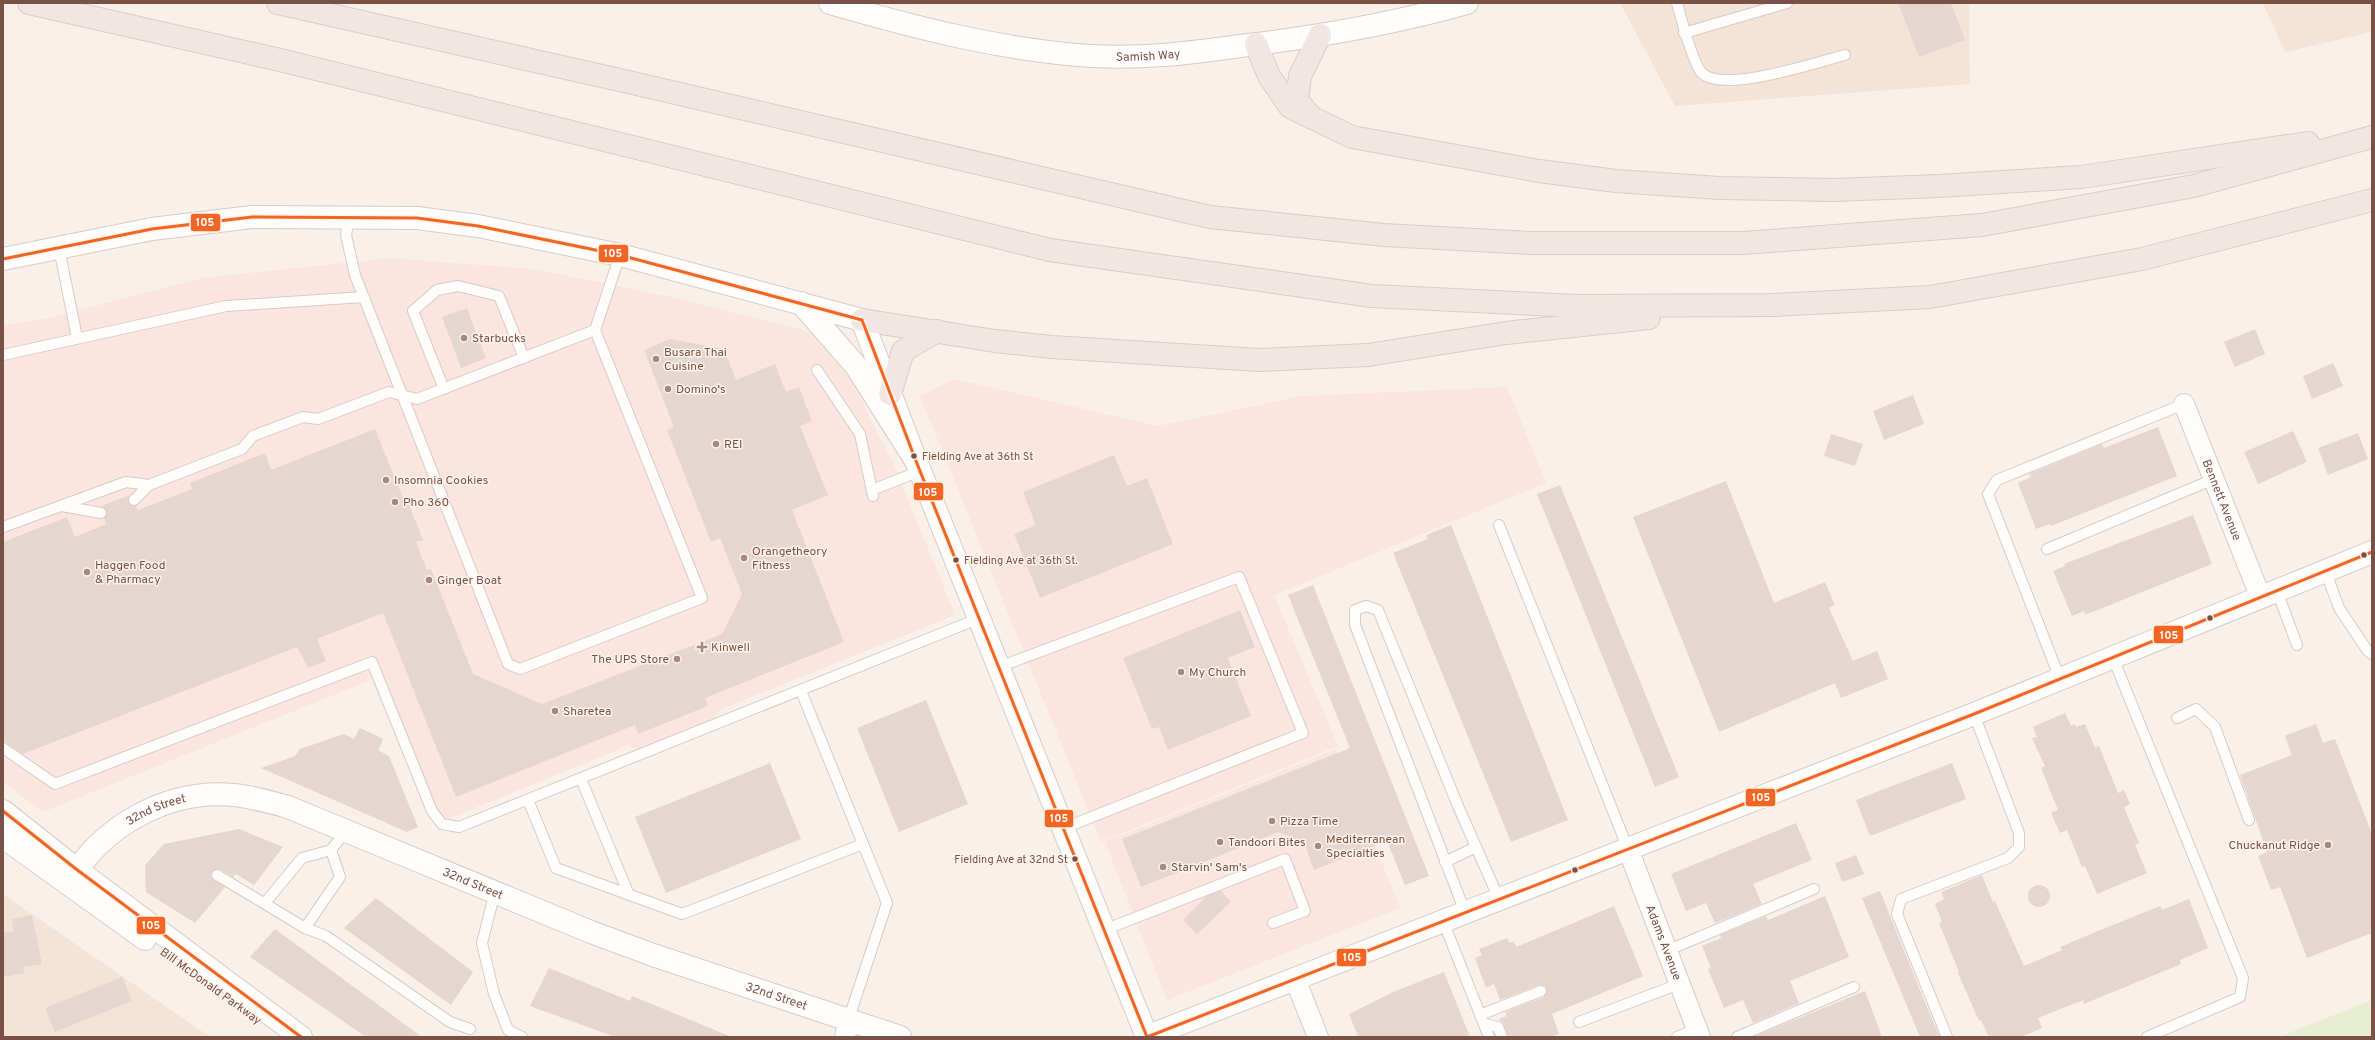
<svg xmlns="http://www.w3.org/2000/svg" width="2375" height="1040" font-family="Overpass,sans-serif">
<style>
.residential{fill:#f4e3d7}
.commercial{fill:#fce5df}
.green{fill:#e7eed2}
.building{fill:#e5d7d0}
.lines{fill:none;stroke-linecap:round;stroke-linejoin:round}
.service-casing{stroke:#d6cbc6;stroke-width:12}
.minor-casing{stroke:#d6cbc6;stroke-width:22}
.tertiary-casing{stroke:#d6cbc6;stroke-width:24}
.secondary-casing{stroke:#d7cbc6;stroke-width:24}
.motorway-casing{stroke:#dacdc8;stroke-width:24}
.service{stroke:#fefdfc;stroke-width:10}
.minor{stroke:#fefdfc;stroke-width:20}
.tertiary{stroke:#fefdfc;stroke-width:22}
.secondary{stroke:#fefdfc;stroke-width:22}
.motorway{stroke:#f2e6e4;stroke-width:22}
.bus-1-casing{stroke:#fff4eb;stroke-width:6}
.bus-1{stroke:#f26522;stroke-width:3}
.poi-dot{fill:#a5897f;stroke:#fff4eb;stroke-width:1.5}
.bus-dot{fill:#795146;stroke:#fff4eb;stroke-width:1.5}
.labels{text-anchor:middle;stroke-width:3;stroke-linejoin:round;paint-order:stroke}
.bus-label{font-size:11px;fill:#795146;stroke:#fff4eb;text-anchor:start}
.street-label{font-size:12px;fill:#795146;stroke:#fff4eb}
.poi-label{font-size:12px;fill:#795146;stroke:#fff4eb;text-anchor:start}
.line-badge{stroke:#fff4eb;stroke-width:1.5}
.badge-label{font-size:11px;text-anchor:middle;font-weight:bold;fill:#fff}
</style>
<rect width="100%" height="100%" fill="#f8f0e9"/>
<g class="residential">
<polygon points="1620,3 1969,3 1970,84 1675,106"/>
<polygon points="2263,3 2372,3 2372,32 2285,52"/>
<polygon points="3,894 210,1037 3,1037"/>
</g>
<g class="commercial">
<polygon points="390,258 534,269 671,297 810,332 852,381 895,467 955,615 719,710 713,721 641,750 627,746 441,822 381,676 43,812 3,782 3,326 48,318 203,278"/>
<polygon points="955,379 1157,426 1302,396 1507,387 1546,483 1274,595 1338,746 1101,842 920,396"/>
<polygon points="1336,749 1400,908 1167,1000 1105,842"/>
</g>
<polygon class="green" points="2372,1000 2372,1037 2279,1037"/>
<g class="building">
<polygon points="1898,3 1951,3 1965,40 1919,57"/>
<polygon points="467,308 486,358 461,368 442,317"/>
<polygon points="2255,329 2265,354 2235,367 2224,342"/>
<polygon points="670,339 724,349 736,380 775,364 786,392 799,387 812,421 800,426 828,495 792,510 844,642 705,698 708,706 638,734 635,725 456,797 383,613 317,639 326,661 308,668 297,647 23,754 3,740 3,542 67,517 75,537 106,524 104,519 107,511 101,506 130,495 128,502 132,506 136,506 138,510 192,489 190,483 265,453 271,470 375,429 405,503 408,502 423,540 416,542 427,570 431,569 473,674 542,704 722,634 742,594 720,538 711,542 667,430 674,427 644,350"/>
<polygon points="2333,363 2343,386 2312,399 2303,376"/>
<polygon points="1913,395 1924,424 1884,440 1873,411"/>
<polygon points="2158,427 2177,476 2051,526 2050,524 2036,529 2018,483 2031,477 2029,474 2102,444 2104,448"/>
<polygon points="2293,431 2307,462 2258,484 2244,452"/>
<polygon points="2358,433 2368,459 2328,475 2318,448"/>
<polygon points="1831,434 1863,444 1855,466 1824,456"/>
<polygon points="1114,455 1127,486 1147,478 1173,544 1040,598 1014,534 1036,525 1023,492"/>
<polygon points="1726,481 1774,603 1825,582 1835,605 1829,608 1853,661 1877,651 1888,679 1841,698 1835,683 1719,732 1633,517"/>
<polygon points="1560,485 1679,777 1655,787 1537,494"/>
<polygon points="2193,515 2212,564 2085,615 2084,611 2072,616 2053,571 2065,566 2064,564"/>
<polygon points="1451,525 1568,820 1511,842 1393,553 1428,539 1426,535"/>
<polygon points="1313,585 1429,876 1405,885 1387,841 1314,870 1304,843 1279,832 1141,887 1122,839 1350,748 1288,595"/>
<polygon points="1240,610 1255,647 1228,658 1251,716 1168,750 1159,727 1152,729 1123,658"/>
<polygon points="926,700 968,804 899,832 857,728"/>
<polygon points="2065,713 2071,726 2075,724 2076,727 2085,724 2095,748 2099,746 2118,793 2124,790 2130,804 2124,807 2139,843 2135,845 2147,873 2097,894 2085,866 2082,867 2067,830 2060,833 2051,813 2058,810 2041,768 2045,766 2032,738 2037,737 2033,727"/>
<polygon points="2316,724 2323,743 2335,739 2372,834 2372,933 2307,958 2280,887 2271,890 2258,856 2267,852 2240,775 2292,755 2285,736"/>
<polygon points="360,728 383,739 378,750 389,756 418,827 407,832 261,768 295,756 300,749 344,734 354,739"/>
<polygon points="770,763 801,839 666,893 635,817"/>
<polygon points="1952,763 1966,799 1870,836 1856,800"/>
<polygon points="1796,823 1812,860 1753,884 1762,904 1715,923 1706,903 1686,911 1671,874"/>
<polygon points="239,829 283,847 254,885 236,874 233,877 220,869 214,870 211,874 212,878 225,887 195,923 146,892 145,865 164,844"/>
<polygon points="1856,855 1864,874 1842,882 1835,863"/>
<polygon points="1982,875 1993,902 1995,901 2024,966 2062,950 2060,947 2103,929 2160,906 2162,910 2189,899 2208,948 2180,960 2181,964 2084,1004 2083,1000 2038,1018 2042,1028 2021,1037 1989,1037 1981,1020 1979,1021 1958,973 1959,972 1939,923 1942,922 1935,904 1944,899 1941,892"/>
<circle cx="2039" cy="896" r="11"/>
<polygon points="1221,891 1231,902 1197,934 1183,920 1207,896"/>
<polygon points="1880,891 1926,1005 1940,1037 1920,1037 1862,898"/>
<polygon points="1825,896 1849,957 1790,981 1799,1003 1753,1023 1743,1000 1724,1008 1708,969 1711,968 1702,946 1721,938 1720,935 1766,916 1768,920"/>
<polygon points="376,898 473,972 451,1005 344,928"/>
<polygon points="1614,906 1643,976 1552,1014 1559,1034 1551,1037 1508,1037 1504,1025 1499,1019 1507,1016 1505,1012 1544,997 1547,989 1545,986 1539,985 1500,1000 1494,984 1486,988 1475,958 1482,955 1479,949 1507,938 1510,943 1514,941 1516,947"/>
<polygon points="32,915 42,964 23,967 24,973 3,977 3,933 14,931 12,919"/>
<polygon points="275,929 422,1037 366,1037 250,957"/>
<polygon points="549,968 630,1001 632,996 732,1037 615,1037 530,1006"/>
<polygon points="1444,972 1470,1037 1358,1037 1349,1014 1393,992"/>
<polygon points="122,977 132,1001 55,1032 45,1008"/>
<polygon points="1865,991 1882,1037 1758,1037 1757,1035"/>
</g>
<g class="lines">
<g class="service-casing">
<g id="service">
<path d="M1677 3C1681 18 1692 60 1701 72 1721 95 1817 62 1845 55"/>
<polyline points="1684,33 1787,3"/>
<polyline points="349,217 346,235 355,275 508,664 520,669 702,598 595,330 620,255"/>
<polyline points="59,248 77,338"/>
<polyline points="3,355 226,306 364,297"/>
<polyline points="817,370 860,434 873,496"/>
<polyline points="444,389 413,311 437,290 458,286 499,296 524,358"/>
<polyline points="872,490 920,471"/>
<polyline points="134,500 149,485"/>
<polyline points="62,506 101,513"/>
<polyline points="1499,525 1628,849"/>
<polyline points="3,527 126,482 149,485 242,449 253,436 303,417 318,419 389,392 417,399 595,330"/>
<polyline points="2047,549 2214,479"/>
<polyline points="2325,570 2339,608 2367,650 2372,654"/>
<polyline points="2277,591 2297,645"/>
<polyline points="2113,658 2243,978 2240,997 2147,1037"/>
<polyline points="999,667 1239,577 1303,733 1064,828"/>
<polyline points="2060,679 1988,494 1997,480 2184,404"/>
<polyline points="801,691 887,903 848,1021"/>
<polyline points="2177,718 2196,709 2215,727 2249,820"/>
<polyline points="3,748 55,784 372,662 432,811 442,824 459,827 980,618"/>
<polyline points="581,779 629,895"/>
<polyline points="528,800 556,868 682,914 863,844"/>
<polyline points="1445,862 1476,847"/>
<polyline points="217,875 305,928 326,936 450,1022 470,1029"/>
<polyline points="495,892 482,943 494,994 508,1030 522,1037"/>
<polyline points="265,903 302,858 331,850 346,831"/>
<polyline points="1465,912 1355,625 1355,610 1366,606 1378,610 1458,806 1499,899"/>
<polyline points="1443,921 1489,1037"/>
<polyline points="305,928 340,877 331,850"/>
<polyline points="1104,930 1285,859 1305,911 1273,923"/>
<polyline points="1666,951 1814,889"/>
<polyline points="1480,1015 1541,991"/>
<polyline points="1579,1022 1679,984"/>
<polyline points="1484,1024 1498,1027 1502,1037"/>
<polyline points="1677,1037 1697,1029"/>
<polyline points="1737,1037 1854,987"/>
<polyline points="1947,1037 1897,914 1901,899 2008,858 2019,847 2019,833 1974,714"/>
</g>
</g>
<g class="minor-casing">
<g id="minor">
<path id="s1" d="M2184 404 2260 596"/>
<path id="s2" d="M1628 849 1700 1037"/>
<polyline points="1295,979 1318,1037"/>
<polyline points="845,1037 848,1021"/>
</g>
</g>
<g class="tertiary-casing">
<g id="tertiary">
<polyline points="862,320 916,461 1147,1037"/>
<path id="s3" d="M68 884C101 826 167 789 234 795 253 797 270 802 288 807L591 932 653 955 900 1037"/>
<polyline points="1146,1037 1974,714 2372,552"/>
</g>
</g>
<g class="secondary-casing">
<g id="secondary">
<path id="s4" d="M830 3C916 28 1002 50 1091 56 1142 59 1191 53 1240 46 1317 37 1393 24 1467 3"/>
<polyline points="3,259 152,229 252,217 417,218 478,226 620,255 862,320"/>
<polyline points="801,303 856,366 916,461"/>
<polyline points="3,811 76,869 301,1037"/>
<polyline points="3,837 145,939"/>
</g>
</g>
<g class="motorway-casing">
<g id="motorway">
<polyline points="29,3 280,60 1050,250 1372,296 1577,306 1775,305 1930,297 2142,259 2372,200"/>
<polyline points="278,3 624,81 1210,217 1384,235 1529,243 1743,243 1982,225 2194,186 2372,137"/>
<polyline points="1256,44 1269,76 1290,107 1352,137 1539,171 1616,181 1719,188 1834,190 1939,186 2081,177 2308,143"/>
<polyline points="1310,116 1297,100 1300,76 1320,35"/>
<polyline points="862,320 995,341 1052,347 1259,360 1368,355 1506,333 1649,318"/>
<polyline points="890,394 903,351 937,331"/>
</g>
</g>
<use href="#service" class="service"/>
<use href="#minor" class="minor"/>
<use href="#tertiary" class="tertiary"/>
<use href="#secondary" class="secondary"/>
<use href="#motorway" class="motorway"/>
<g class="bus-1-casing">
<g id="bus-1">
<polyline points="3,259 152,229 252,217 417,218 478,226 620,255 862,320 916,461 1147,1037"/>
<polyline points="3,811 76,869 301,1037"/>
<polyline points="1147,1037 1974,714 2372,552"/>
</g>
</g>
<use href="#bus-1" class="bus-1"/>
</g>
<g class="poi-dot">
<circle cx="464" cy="338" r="4"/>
<circle cx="656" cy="359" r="4"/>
<circle cx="668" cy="389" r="4"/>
<circle cx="716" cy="444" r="4"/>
<circle cx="386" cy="480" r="4"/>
<circle cx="395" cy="502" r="4"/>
<circle cx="744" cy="558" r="4"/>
<circle cx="87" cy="572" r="4"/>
<circle cx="429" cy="580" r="4"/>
<path d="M700 641h4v4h4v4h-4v4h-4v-4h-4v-4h4z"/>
<circle cx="677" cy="659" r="4"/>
<circle cx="1181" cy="672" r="4"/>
<circle cx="555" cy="711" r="4"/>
<circle cx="1272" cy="821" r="4"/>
<circle cx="1220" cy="842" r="4"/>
<circle cx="2328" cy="845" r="4"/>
<circle cx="1318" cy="846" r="4"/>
<circle cx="1163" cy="867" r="4"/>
</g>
<g class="bus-dot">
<circle cx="914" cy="456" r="3.5"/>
<circle cx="2364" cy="555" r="3.5"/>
<circle cx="956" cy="560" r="3.5"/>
<circle cx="2210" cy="618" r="3.5"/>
<circle cx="1075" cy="859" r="3.5"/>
<circle cx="1575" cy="870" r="3.5"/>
</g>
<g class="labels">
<g class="bus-label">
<text x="922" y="460">Fielding Ave at 36th St</text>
<text x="964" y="564">Fielding Ave at 36th St.</text>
<text x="1068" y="863" text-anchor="end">Fielding Ave at 32nd St</text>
</g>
<g class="street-label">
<text dy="4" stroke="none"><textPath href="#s4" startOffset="324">Samish Way</textPath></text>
<text dy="4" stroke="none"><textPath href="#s1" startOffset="103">Bennett Avenue</textPath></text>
<text dy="4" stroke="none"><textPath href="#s3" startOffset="118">32nd Street</textPath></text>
<text dy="4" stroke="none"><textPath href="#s3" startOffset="454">32nd Street</textPath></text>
<text dy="4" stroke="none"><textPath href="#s2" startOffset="100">Adams Avenue</textPath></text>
<text transform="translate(211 986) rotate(36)" y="4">Bill McDonald Parkway</text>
<text dy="4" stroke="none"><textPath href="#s3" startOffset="778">32nd Street</textPath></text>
</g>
<g class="poi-label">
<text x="472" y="342">Starbucks</text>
<text x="664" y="356">Busara Thai<tspan x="664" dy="14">Cuisine</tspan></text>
<text x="676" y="393">Domino's</text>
<text x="724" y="448">REI</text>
<text x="394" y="484">Insomnia Cookies</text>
<text x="403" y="506">Pho 360</text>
<text x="752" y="555">Orangetheory<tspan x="752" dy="14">Fitness</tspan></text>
<text x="95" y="569">Haggen Food<tspan x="95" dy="14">&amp; Pharmacy</tspan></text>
<text x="437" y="584">Ginger Boat</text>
<text x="711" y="651">Kinwell</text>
<text x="669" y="663" text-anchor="end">The UPS Store</text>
<text x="1189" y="676">My Church</text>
<text x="563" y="715">Sharetea</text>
<text x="1280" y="825">Pizza Time</text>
<text x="1326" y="843">Mediterranean<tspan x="1326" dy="14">Specialties</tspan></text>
<text x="1228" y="846">Tandoori Bites</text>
<text x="2320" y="849" text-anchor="end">Chuckanut Ridge</text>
<text x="1171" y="871">Starvin' Sam's</text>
</g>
</g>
<g class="line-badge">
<rect x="190" y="213" width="31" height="19" rx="4" fill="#f26522"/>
<rect x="598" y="244" width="31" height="19" rx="4" fill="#f26522"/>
<rect x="913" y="482" width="31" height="19" rx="4" fill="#f26522"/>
<rect x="2153" y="625" width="31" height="19" rx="4" fill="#f26522"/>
<rect x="1745" y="788" width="31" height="19" rx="4" fill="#f26522"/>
<rect x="1044" y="809" width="30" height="19" rx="4" fill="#f26522"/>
<rect x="136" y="916" width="30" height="19" rx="4" fill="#f26522"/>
<rect x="1336" y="948" width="31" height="19" rx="4" fill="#f26522"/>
</g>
<g class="badge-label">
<text x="205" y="226">105</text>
<text x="613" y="257">105</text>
<text x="928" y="496">105</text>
<text x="2169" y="639">105</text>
<text x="1761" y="801">105</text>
<text x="1059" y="822">105</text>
<text x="151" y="929">105</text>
<text x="1352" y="961">105</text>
</g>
<rect width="2375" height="1040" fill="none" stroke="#795146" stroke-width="8"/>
</svg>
